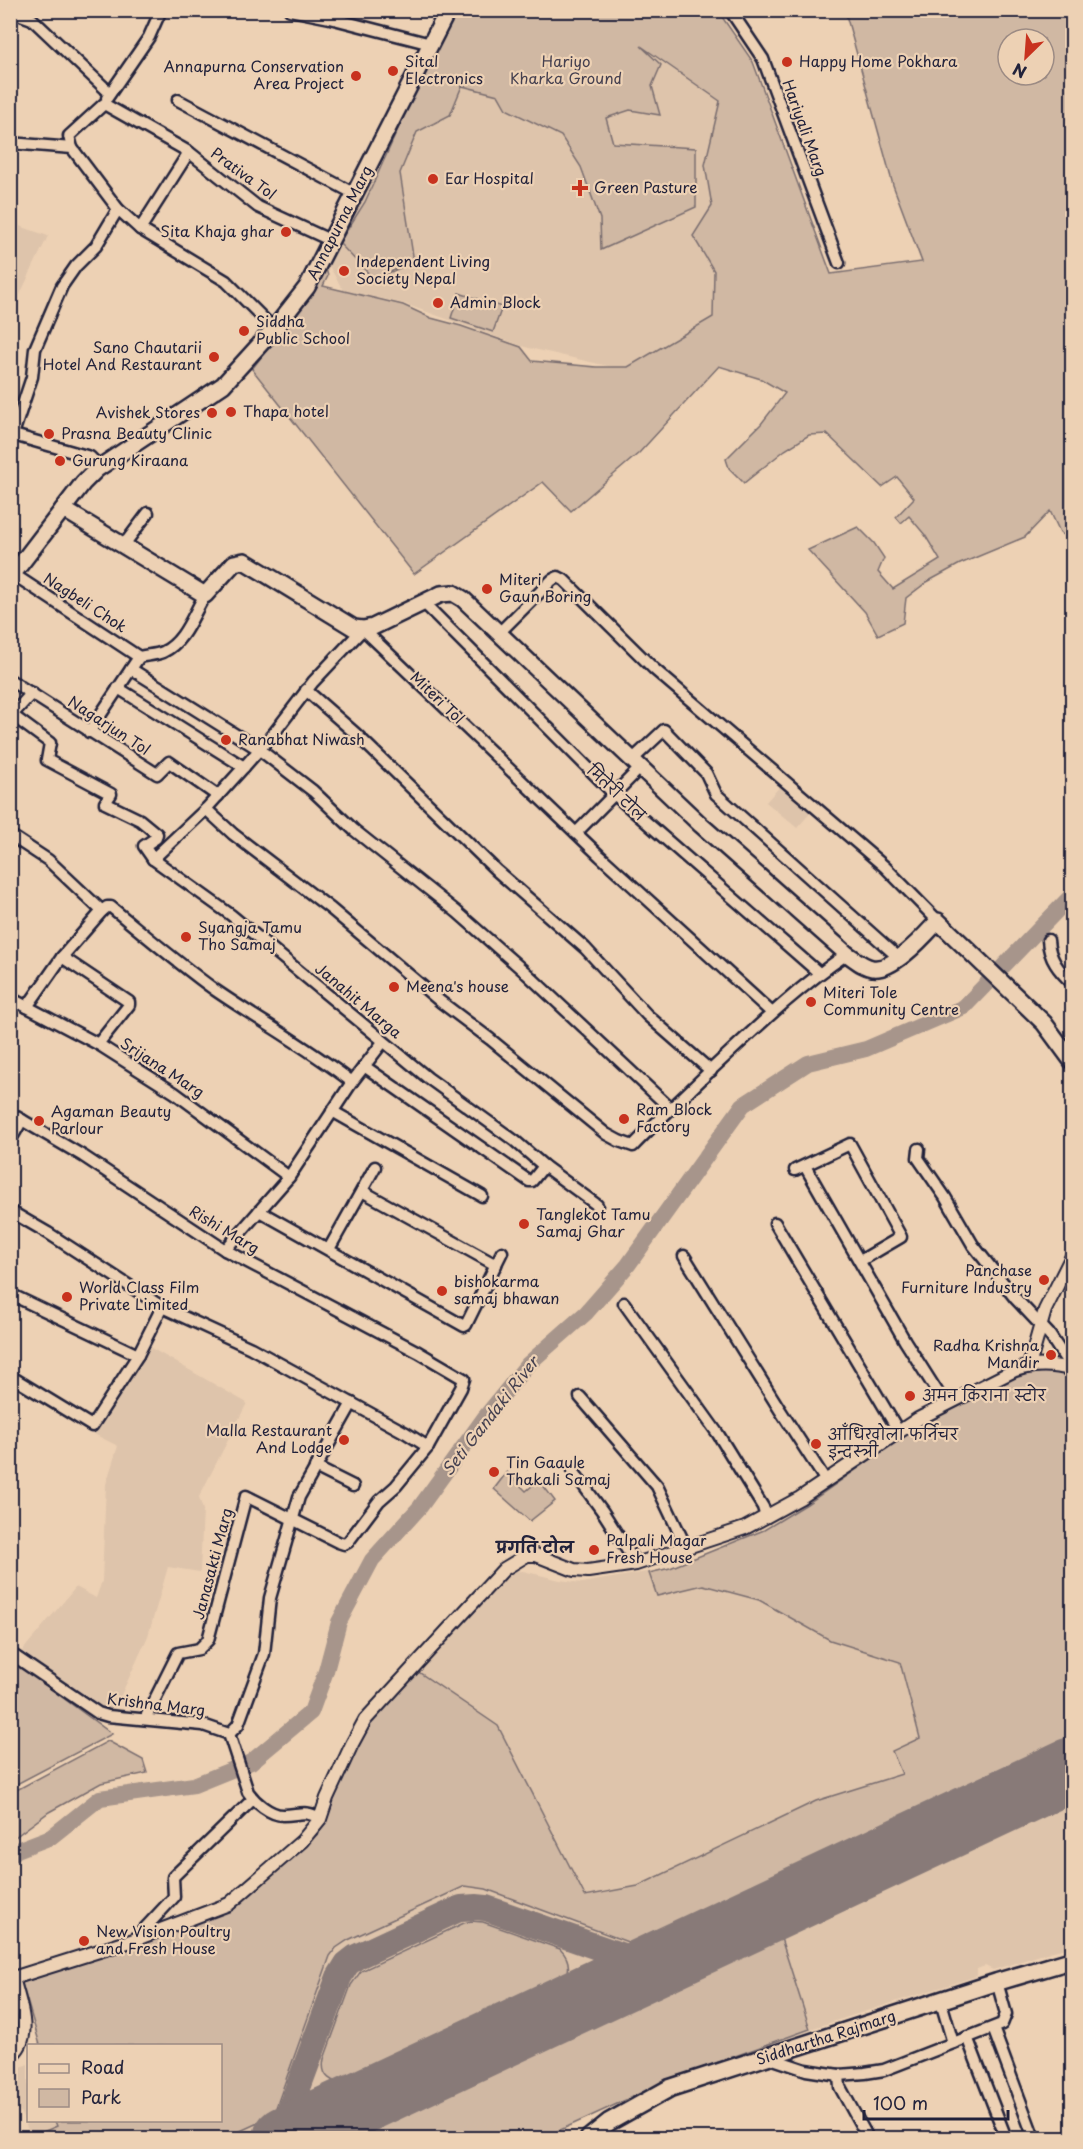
<svg xmlns="http://www.w3.org/2000/svg" width="1083" height="2149" font-family="'Playpen Sans','Playpen Sans Deva',sans-serif">
<style>
.built{fill:#dec4ab}
.green{fill:#d0b8a3;stroke:#796d6f;stroke-width:1.5;fill-rule:evenodd}
.lines{fill:none;stroke-linecap:round;stroke-linejoin:round}
.river{stroke:#a7958b;stroke-width:16}
.taxiway{stroke:#887a78;stroke-width:26}
.runway{stroke:#887a78;stroke-width:64}
.minor-casing{stroke:#22223b;stroke-width:15}
.tertiary-casing{stroke:#22223b;stroke-width:16}
.secondary-casing{stroke:#22223b;stroke-width:20}
.trunk-casing{stroke:#22223b;stroke-width:21}
.minor{stroke:#edd1b4;stroke-width:10}
.tertiary{stroke:#edd1b4;stroke-width:12}
.secondary{stroke:#edd1b4;stroke-width:15}
.trunk{stroke:#edd1b4;stroke-width:16}
.poi-dot{fill:#c8321e;stroke:#edd1b4;stroke-width:2}
.labels{text-anchor:middle;stroke-width:4.5;stroke-linejoin:round;paint-order:stroke}
.poi-label{font-size:15px;fill:#22223b;stroke:#edd1b4;text-anchor:start}
.park-label{font-size:15px;fill:#454050;stroke:#edd1b4}
.street-label{font-size:15px;fill:#22223b;stroke:#edd1b4}
.water-label{font-size:16px;font-style:italic;fill:#433f4f;stroke:#edd1b4}
.neighbourhood-label{font-size:16px;font-weight:bold;fill:#22223b;stroke:#edd1b4}
</style>
<rect width="100%" height="100%" fill="#edd1b4"/>
<filter id="ink" filterUnits="userSpaceOnUse"><feTurbulence type="fractalNoise" baseFrequency=".0167" numOctaves="2"/><feDisplacementMap in="SourceGraphic" scale="12" xChannelSelector="R" yChannelSelector="G"/><feConvolveMatrix kernelMatrix="1 2 1 2 8 2 1 2 1" color-interpolation-filters="sRGB"/></filter>
<g filter="url(#ink)">
<g class="built">
<polygon points="454,10 707,11 750,305 625,370 525,347 405,304 343,290 325,259 405,117"/>
<polygon points="11,223 48,236 11,313 10,223"/>
<polygon points="784,782 814,809 797,828 766,802"/>
<polygon points="151,1348 247,1403 199,1497 203,1510 200,1572 168,1567 148,1636 112,1715 96,1706 22,1651 76,1587 96,1598 102,1581 106,1484 118,1446 94,1434"/>
<polygon points="1042,1372 1072,1377 1072,1947 1053,1951 993,1970 985,1966 977,1969 977,1976 810,2029 669,2080 543,2138 29,2138 31,2137 11,2090 10,2072 28,2064 28,2120 220,2120 220,2046 40,2045 22,1983 228,1910 319,1833 369,1720 506,1575 513,1571 523,1571 560,1580 582,1583 670,1568 764,1530 807,1504 857,1468 954,1405 976,1399 1008,1380 1025,1375"/>
</g>
<g class="green">
<path d="M457 11H718L753 62 831 274 922 262 893 185 845 11H1072V542L1060 532 1050 511 1025 537 960 564 927 582 906 598 903 623 878 635 865 612 808 550 858 527 874 543 884 558 878 572 893 589 940 560 925 535 909 516 901 523 896 517 914 498 897 477 882 487 827 434 809 435 785 450 744 483 729 468 726 459 761 424 785 393 761 379 719 366 639 453 571 511 543 482 414 574 252 369 313 290 325 265 328 276 323 286 403 305 431 318 461 326 521 347 532 361 596 367H628L713 317 714 271 693 236 712 206 705 165 720 101 641 46 661 65 652 86 660 115 630 110 606 118 613 143 696 148V207L601 250 600 219 581 167 561 136 506 109 498 95 462 86 450 115 417 132 400 173 414 262 374 279 339 243 365 202 408 107ZM1008 39H1044V75H1008Z"/>
<polygon points="459,293 502,307 493,332 451,318"/>
<polygon points="1042,1372 1064,1373 1072,1377 1072,1742 633,1944 486,1889 465,1886 348,1940 336,1948 330,1956 273,2116 225,2138 29,2138 57,2126 55,2121 220,2120 220,2046 40,2045 22,1983 228,1910 319,1833 369,1720 417,1671 498,1726 585,1896 638,1886 816,1801 902,1774 892,1751 920,1738 900,1662 830,1640 759,1600 703,1585 657,1596 649,1573 670,1568 764,1530 807,1504 933,1416 954,1405 976,1399 1008,1380 1025,1375"/>
<polygon points="507,1472 526,1491 539,1480 555,1501 530,1521 494,1489"/>
<polygon points="10,1659 112,1734 11,1787 10,1787"/>
<polygon points="108,1741 143,1760 147,1773 101,1783 49,1812 11,1840 11,1793"/>
<path d="M471 1921 483 1922 560 1949C570 1959 571 1971 563 1983L348 2084C332 2083 320 2077 324 2059L351 1985 361 1971 464 1923Z"/>
<polygon points="779,1932 810,2029 669,2080 543,2138 340,2138"/>
</g>
<g class="lines">
<polyline class="river" points="10,1856 17,1850 51,1837 100,1798 194,1785 251,1762 311,1712 326,1671 339,1622 372,1560 420,1507 485,1417 527,1365 586,1313 628,1265 743,1105 808,1063 866,1049 964,1007 1072,895"/>
<polyline class="taxiway" points="275,2138 286,2120 339,1977 347,1964 356,1957 461,1908 476,1907 486,1908 637,1961 663,1961"/>
<polyline class="runway" points="285,2138 1072,1769"/>
<g class="minor-casing">
<g id="minor">
<polyline points="290,10 330,18 431,44"/>
<polyline points="730,10 763,59 839,263"/>
<polyline points="10,11 32,19 110,93"/>
<polyline points="107,98 149,37 161,10"/>
<polyline points="178,100 355,194"/>
<polyline points="10,143 72,148 118,209 140,229 226,281 274,329"/>
<polyline points="72,148 69,136 104,104 189,152"/>
<polyline points="140,229 189,152 258,207 332,241"/>
<polyline points="10,434 90,457 96,463 97,469"/>
<polyline points="13,434 32,377 35,349 62,286 76,266 96,246 118,209"/>
<polyline points="123,546 148,513"/>
<polyline points="13,574 139,657"/>
<polyline points="423,602 614,794 819,973"/>
<polyline points="499,633 552,580 558,577 564,580 654,669 885,867 938,921"/>
<polyline points="131,669 260,750 313,791 354,830 457,912 525,972 670,1108"/>
<polyline points="10,680 157,774 169,762 218,796"/>
<polyline points="118,688 244,767"/>
<polyline points="306,690 356,734 497,871 585,948 647,1015 711,1071"/>
<polyline points="12,715 50,743 47,760 111,794 105,803 140,820 157,834 156,838 144,846 153,859 231,915 428,1078 515,1141 544,1166 597,1205"/>
<polyline points="10,717 32,693"/>
<path d="M89 732 139 657C147 655 156 655 163 652 185 642 193 614 205 595"/>
<polyline points="632,760 664,730 706,773 716,794 899,958"/>
<path d="M206 809 233 834 331 909 441 1002 490 1039 606 1134 619 1141 633 1146C659 1119 687 1094 713 1068 757 1027 797 988 847 954"/>
<polyline points="576,833 640,768"/>
<path d="M10 835 48 860 102 911 107 907H111C145 935 179 964 215 990 260 1021 309 1048 352 1082"/>
<polyline points="153,859 206,809 244,767 274,733 313,682 363,629 600,856 771,1012"/>
<path d="M1048 940C1049 959 1059 971 1072 983"/>
<polyline points="62,957 129,1002 129,1005 98,1044"/>
<polyline points="10,998 98,1044 175,1093 289,1177"/>
<polyline points="27,1007 62,957 102,911"/>
<polyline points="364,1066 529,1181 532,1181 544,1166"/>
<polyline points="332,1111 482,1196"/>
<polyline points="10,1113 83,1156 225,1250 418,1352 464,1379 461,1388 428,1447 396,1486 379,1501 348,1542 344,1544 338,1542 246,1496 208,1640 199,1649 178,1653 145,1719"/>
<polyline points="10,1141 22,1120"/>
<polyline points="919,1149 918,1158 945,1197 973,1245 1015,1298 1049,1334 1072,1369"/>
<polyline points="805,1166 905,1341 945,1404"/>
<polyline points="795,1170 850,1144 901,1237 860,1261"/>
<polyline points="362,1191 496,1265"/>
<polyline points="10,1211 48,1233 162,1307 251,1348 406,1433 428,1447"/>
<polyline points="259,1211 464,1326 466,1325 502,1252"/>
<polyline points="775,1223 899,1432"/>
<polyline points="329,1249 375,1167"/>
<polyline points="225,1250 289,1177 352,1082 383,1042"/>
<polyline points="684,1256 780,1410 826,1481"/>
<polyline points="10,1294 138,1355"/>
<polyline points="624,1303 718,1434 763,1507 766,1517"/>
<polyline points="10,1376 92,1426 138,1355 162,1307"/>
<polyline points="580,1397 657,1486 686,1547"/>
<polyline points="315,1467 353,1486"/>
<polyline points="573,1471 603,1512 636,1564"/>
<polyline points="10,1653 98,1713 108,1716 203,1725 229,1734 238,1725 264,1654 270,1598 299,1497 352,1403"/>
<path d="M229 1734 248 1792C255 1802 270 1815 283 1815 299 1815 306 1809 320 1819"/>
<polyline points="134,1940 174,1897 173,1877 253,1799"/>
<polyline points="941,2002 953,2043"/>
<polyline points="993,2028 1034,2138"/>
<polyline points="967,2037 1006,2138"/>
<polyline points="767,2057 806,2070 839,2075 865,2073 884,2070 1002,2024 1006,2014 997,1982"/>
<polyline points="839,2075 840,2087 868,2138"/>
</g>
</g>
<g class="tertiary-casing">
<g id="tertiary">
<polyline points="1029,1366 1045,1310 1072,1256"/>
<path d="M10 2056C35 2039 19 2002 13 1978L134 1940 229 1904 302 1841 320 1819 327 1798 352 1744 365 1720 504 1569 527 1555H536L574 1570 588 1571 636 1564 745 1528 800 1498 918 1419 1015 1370C1035 1364 1053 1364 1072 1370"/>
</g>
</g>
<g class="secondary-casing">
<g id="secondary">
<path d="M63 509 205 595 234 563 244 561 354 628 363 629 373 627 441 594 453 593 463 599 701 825 847 954C855 959 863 967 872 968 893 972 925 935 938 921L1044 1023 1072 1061"/>
<polyline points="10,578 83,483 97,469 223,385 274,329 307,287 448,10"/>
</g>
</g>
<g class="trunk-casing">
<polyline id="trunk" points="589,2138 609,2122 670,2088 997,1982 1072,1960"/>
</g>
<use href="#minor" class="minor"/>
<use href="#tertiary" class="tertiary"/>
<use href="#secondary" class="secondary"/>
<use href="#trunk" class="trunk"/>
</g>
</g>
<g class="poi-dot">
<circle cx="787" cy="62" r="6"/>
<circle cx="393" cy="71" r="6"/>
<circle cx="356" cy="76" r="6"/>
<circle cx="433" cy="179" r="6"/>
<path d="M577 179h6v6h6v6h-6v6h-6v-6h-6v-6h6z"/>
<circle cx="286" cy="232" r="6"/>
<circle cx="344" cy="271" r="6"/>
<circle cx="438" cy="303" r="6"/>
<circle cx="244" cy="331" r="6"/>
<circle cx="214" cy="357" r="6"/>
<circle cx="231" cy="412" r="6"/>
<circle cx="212" cy="413" r="6"/>
<circle cx="49" cy="434" r="6"/>
<circle cx="60" cy="461" r="6"/>
<circle cx="487" cy="589" r="6"/>
<circle cx="226" cy="740" r="6"/>
<circle cx="186" cy="937" r="6"/>
<circle cx="394" cy="987" r="6"/>
<circle cx="811" cy="1002" r="6"/>
<circle cx="624" cy="1119" r="6"/>
<circle cx="39" cy="1121" r="6"/>
<circle cx="524" cy="1224" r="6"/>
<circle cx="1044" cy="1280" r="6"/>
<circle cx="442" cy="1291" r="6"/>
<circle cx="67" cy="1297" r="6"/>
<circle cx="1051" cy="1355" r="6"/>
<circle cx="910" cy="1396" r="6"/>
<circle cx="344" cy="1440" r="6"/>
<circle cx="816" cy="1444" r="6"/>
<circle cx="494" cy="1472" r="6"/>
<circle cx="594" cy="1550" r="6"/>
<circle cx="84" cy="1941" r="6"/>
</g>
<g class="labels">
<g class="poi-label">
<text x="405" y="67">Sital<tspan x="405" dy="17">Electronics</tspan></text>
<text x="799" y="67">Happy Home Pokhara</text>
<text x="344" y="72" text-anchor="end">Annapurna Conservation<tspan x="344" dy="17">Area Project</tspan></text>
<text x="445" y="184">Ear Hospital</text>
<text x="594" y="193">Green Pasture</text>
<text x="274" y="237" text-anchor="end">Sita Khaja ghar</text>
<text x="356" y="267">Independent Living<tspan x="356" dy="17">Society Nepal</tspan></text>
<text x="450" y="308">Admin Block</text>
<text x="256" y="327">Siddha<tspan x="256" dy="17">Public School</tspan></text>
<text x="202" y="353" text-anchor="end">Sano Chautarii<tspan x="202" dy="17">Hotel And Restaurant</tspan></text>
<text x="243" y="417">Thapa hotel</text>
<text x="200" y="418" text-anchor="end">Avishek Stores</text>
<text x="61" y="439">Prasna Beauty Clinic</text>
<text x="72" y="466">Gurung Kiraana</text>
<text x="499" y="585">Miteri<tspan x="499" dy="17">Gaun Boring</tspan></text>
<text x="238" y="745">Ranabhat Niwash</text>
<text x="198" y="933">Syangja Tamu<tspan x="198" dy="17">Tho Samaj</tspan></text>
<text x="406" y="992">Meena's house</text>
<text x="823" y="998">Miteri Tole<tspan x="823" dy="17">Community Centre</tspan></text>
<text x="636" y="1115">Ram Block<tspan x="636" dy="17">Factory</tspan></text>
<text x="51" y="1117">Agaman Beauty<tspan x="51" dy="17">Parlour</tspan></text>
<text x="536" y="1220">Tanglekot Tamu<tspan x="536" dy="17">Samaj Ghar</tspan></text>
<text x="1032" y="1276" text-anchor="end">Panchase<tspan x="1032" dy="17">Furniture Industry</tspan></text>
<text x="454" y="1287">bishokarma<tspan x="454" dy="17">samaj bhawan</tspan></text>
<text x="79" y="1293">World Class Film<tspan x="79" dy="17">Private Limited</tspan></text>
<text x="1039" y="1351" text-anchor="end">Radha Krishna<tspan x="1039" dy="17">Mandir</tspan></text>
<text x="922" y="1401">अमन किराना स्टोर</text>
<text x="332" y="1436" text-anchor="end">Malla Restaurant<tspan x="332" dy="17">And Lodge</tspan></text>
<text x="828" y="1440">आँधिखोला फर्निचर<tspan x="828" dy="17">इन्दस्त्री</tspan></text>
<text x="506" y="1468">Tin Gaaule<tspan x="506" dy="17">Thakali Samaj</tspan></text>
<text x="606" y="1546">Palpali Magar<tspan x="606" dy="17">Fresh House</tspan></text>
<text x="96" y="1937">New Vision Poultry<tspan x="96" dy="17">and Fresh House</tspan></text>
</g>
<g class="park-label">
<text x="566" y="67">Hariyo<tspan x="566" dy="17">Kharka Ground</tspan></text>
</g>
<g class="street-label">
<text transform="translate(804 128) rotate(70)" y="5">Hariyali Marg</text>
<text transform="translate(243 174) rotate(36)" y="5">Prativa Tol</text>
<text transform="translate(340 223) rotate(-63)" y="5">Annapurna Marg</text>
<text transform="translate(85 603) rotate(33)" y="5">Nagbeli Chok</text>
<text transform="translate(437 698) rotate(44)" y="5">Miteri Tol</text>
<text transform="translate(109 726) rotate(33)" y="5">Nagarjun Tol</text>
<text transform="translate(616 793) rotate(43)" y="5">मितेरी टोल</text>
<text transform="translate(358 1001) rotate(40)" y="5">Janahit Marga</text>
<text transform="translate(162 1068) rotate(33)" y="5">Srijana Marg</text>
<text transform="translate(224 1230) rotate(31)" y="5">Rishi Marg</text>
<text transform="translate(213 1564) rotate(-75)" y="5">Janasakti Marg</text>
<text transform="translate(156 1705) rotate(7)" y="5">Krishna Marg</text>
<text transform="translate(826 2038) rotate(-18)" y="5">Siddhartha Rajmarg</text>
</g>
<g class="water-label">
<text transform="translate(490 1416) rotate(-52)" y="6">Seti Gandaki River</text>
</g>
<g class="neighbourhood-label">
<text x="535" y="1553">प्रगति टोल</text>
</g>
</g>
<rect width="1083" height="2149" fill="none" stroke="#edd1b4" stroke-width="36"/>
<rect x="18" y="18" width="1047" height="2113" fill="none" stroke="#22223b" stroke-width="2" filter="url(#ink)"/>
<rect x="27" y="2044" width="195" height="78" fill="#edd1b4" stroke="#9c8b84" stroke-width="1.5"/>
<rect x="39" y="2064" width="30" height="9" fill="#edd1b4" stroke="#9c8b84" stroke-width="1.5"/>
<text x="81" y="2074" font-size="18" fill="#22223b">Road</text>
<rect x="39" y="2089" width="30" height="18" fill="#d0b8a3" stroke="#9c8b84" stroke-width="1.5"/>
<text x="81" y="2104" font-size="18" fill="#22223b">Park</text>
<g transform="translate(1026 57) rotate(205)"><circle r="28" fill="#edd1b4" stroke="#9c8b84" stroke-width="1.5"/>
<path d="M0-4.5L10 22L0 15L-10 22Z" fill="#c8321e"/>
<text y="-9" font-size="16" font-weight="bold" text-anchor="middle" fill="#22223b">N</text>
</g>
<path d="M864 2110v9h144v-9" fill="none" stroke="#22223b" stroke-width="3"/>
<text x="873" y="2110" font-size="18" fill="#22223b" stroke="#edd1b4" stroke-width="4.5" paint-order="stroke">100 m</text>
</svg>
